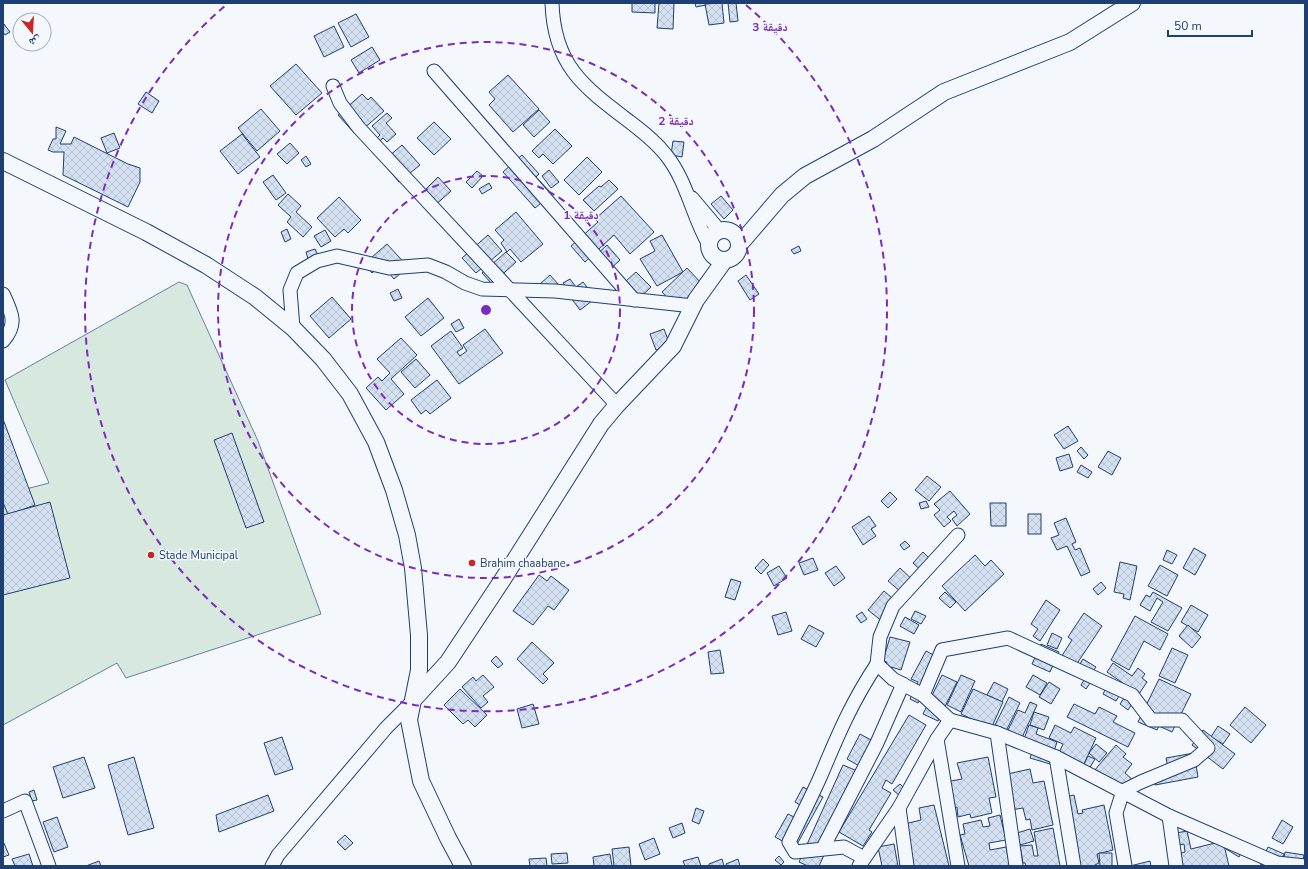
<svg xmlns="http://www.w3.org/2000/svg" width="1308" height="869" font-family="'Nunito Sans','Noto Naskh Arabic',sans-serif">
<style>
.park{fill:#d7e8df;stroke:#687fa3}
.building{fill:url(#building-cross-hatch);stroke:#1d3f73}
.lines{fill:none;stroke-linecap:round;stroke-linejoin:round}
.minor-casing{stroke:#1d3f73;stroke-width:15}
.major-casing{stroke:#1d3f73;stroke-width:18}
.minor{stroke:#f4f7fb;stroke-width:13}
.major{stroke:#f4f7fb;stroke-width:16}
.ring{fill:none;stroke:#7b2cbf;stroke-width:2;stroke-dasharray:7 5}
.poi-dot{fill:#c62828;stroke:#f4f7fb;stroke-width:1.5}
.labels{text-anchor:middle;stroke-width:3;stroke-linejoin:round;paint-order:stroke}
.poi-label{font-size:11px;fill:#1d3f73;stroke:#f4f7fb;text-anchor:start}
.centre{fill:#7b2cbf;stroke:#f4f7fb;stroke-width:2}
.ring-label{font-size:12px;text-anchor:middle;font-weight:bold;fill:#7b2cbf;stroke:#f4f7fb;stroke-width:3;stroke-linejoin:round;paint-order:stroke}
</style>
<defs>
<pattern id="building-cross-hatch" width="8" height="8" patternUnits="userSpaceOnUse"><rect width="8" height="8" fill="#d5e0f0"/><path d="M0 0l8 8M0 8l8-8" fill="none" stroke="#b6c1d1"/></pattern>
</defs>
<rect width="100%" height="100%" fill="#f4f7fb"/>
<polygon class="park" points="179,282 187,285 258,441 321,614 126,678 117,663 3,725 3,495 49,483 5,380"/>
<g class="building">
<polygon points="632,3 655,3 655,13 632,12"/>
<polygon points="659,3 674,3 673,29 657,28"/>
<polygon points="695,3 706,3 706,5 696,7"/>
<polygon points="722,3 724,23 709,25 705,4"/>
<polygon points="728,3 736,3 738,21 730,22"/>
<polygon points="356,14 369,37 351,47 338,23"/>
<polygon points="4,24 10,32 5,35 3,32"/>
<polygon points="334,26 344,47 324,57 314,36"/>
<polygon points="372,47 380,60 359,73 351,60"/>
<polygon points="296,64 322,93 296,115 270,86"/>
<polygon points="508,75 539,109 513,132 489,105 495,99 489,92"/>
<polygon points="146,92 159,101 152,113 138,104"/>
<polygon points="362,94 368,100 371,97 384,111 356,135 338,115"/>
<polygon points="261,109 280,131 257,151 238,128"/>
<polygon points="539,110 550,122 534,137 523,125"/>
<polygon points="387,113 392,118 386,123 396,134 387,142 383,138 379,142 376,139 380,135 372,126"/>
<polygon points="434,122 451,139 434,155 417,138"/>
<polygon points="56,127 66,131 60,144 71,144 74,137 128,164 140,168 140,182 128,207 63,175 64,152 53,152 48,150 53,139 56,139"/>
<polygon points="555,129 572,146 553,164 543,154 539,158 532,151"/>
<polygon points="114,133 120,148 107,153 101,138"/>
<polygon points="242,134 260,157 238,174 220,151"/>
<polygon points="673,141 684,142 682,157 671,155"/>
<polygon points="290,143 299,153 287,164 277,154"/>
<polygon points="402,145 420,165 399,182 382,162"/>
<polygon points="522,155 539,174 536,177 552,194 535,208 503,172"/>
<polygon points="306,156 311,164 306,167 301,160"/>
<polygon points="587,157 602,172 579,195 564,180"/>
<polygon points="549,170 559,182 551,188 542,176"/>
<polygon points="477,171 483,176 472,188 466,182"/>
<polygon points="273,175 286,193 276,200 263,182"/>
<polygon points="438,177 451,191 432,208 420,195"/>
<polygon points="609,180 618,189 594,211 583,200 599,186 601,187"/>
<polygon points="489,183 492,188 482,194 479,189"/>
<polygon points="288,194 301,206 296,212 312,227 303,237 287,222 291,217 278,205"/>
<polygon points="621,196 654,232 630,254 614,235 585,262 571,246 598,222 595,219"/>
<polygon points="721,196 733,210 724,219 711,204"/>
<polygon points="339,197 361,220 348,233 344,229 335,237 317,218"/>
<polygon points="516,212 543,244 521,262 510,249 507,252 501,243 504,240 495,230"/>
<polygon points="287,229 291,239 285,242 281,232"/>
<polygon points="325,230 331,241 321,247 314,236"/>
<polygon points="488,235 502,251 476,273 462,258"/>
<polygon points="662,235 683,272 657,286 640,259 655,251 650,241"/>
<polygon points="387,244 408,267 394,279 382,265 372,273 364,264"/>
<polygon points="607,245 620,260 608,271 595,256"/>
<polygon points="799,246 801,251 794,254 791,250"/>
<polygon points="315,249 318,255 308,259 306,252"/>
<polygon points="506,252 516,262 492,284 482,273"/>
<polygon points="687,268 703,285 678,309 662,292"/>
<polygon points="636,272 651,287 631,306 616,290"/>
<polygon points="550,275 558,284 548,293 540,284"/>
<polygon points="746,275 759,294 750,300 738,281"/>
<polygon points="570,279 576,287 583,282 596,298 580,310 568,294 570,293 563,283"/>
<polygon points="398,289 402,298 394,301 390,293"/>
<polygon points="332,297 351,319 329,338 310,316"/>
<polygon points="428,298 444,318 421,336 405,317"/>
<polygon points="459,319 464,328 456,332 451,324"/>
<polygon points="485,329 503,353 459,384 431,346 451,331 463,348 457,352 460,356 467,351 463,345"/>
<polygon points="664,329 670,345 656,350 650,334"/>
<polygon points="401,338 417,355 391,379 404,394 386,410 366,388 378,377 382,381 390,373 377,359"/>
<polygon points="416,359 430,375 415,388 401,372"/>
<polygon points="437,380 451,398 430,414 426,410 421,414 411,400"/>
<polygon points="3,419 35,505 8,515 3,502"/>
<polygon points="1068,426 1078,441 1064,449 1054,435"/>
<polygon points="232,433 264,522 246,528 214,440"/>
<polygon points="1081,447 1088,455 1084,459 1077,451"/>
<polygon points="1108,451 1121,458 1112,475 1098,467"/>
<polygon points="1069,454 1073,467 1060,471 1056,458"/>
<polygon points="1081,465 1092,472 1088,478 1077,472"/>
<polygon points="927,476 941,487 929,501 915,490"/>
<polygon points="950,491 970,514 957,526 952,519 957,515 954,511 947,517 951,521 944,527 934,515 940,510 934,504"/>
<polygon points="890,492 897,499 888,508 881,501"/>
<polygon points="926,501 929,507 921,509 919,503"/>
<polygon points="50,502 70,578 3,595 3,515"/>
<polygon points="990,503 1006,503 1006,526 991,526"/>
<rect x="1028" y="514" width="13" height="20"/>
<polygon points="869,516 876,526 871,529 876,536 863,545 852,527"/>
<polygon points="1066,518 1076,542 1072,544 1075,550 1080,548 1090,572 1081,576 1067,546 1057,550 1051,538 1059,535 1054,523"/>
<polygon points="905,541 910,546 904,550 900,545"/>
<polygon points="1194,548 1206,555 1195,575 1183,568"/>
<polygon points="1167,550 1177,555 1172,564 1163,560"/>
<polygon points="923,552 934,563 924,573 913,563"/>
<polygon points="975,555 985,566 991,560 1004,574 965,611 942,586"/>
<polygon points="813,558 818,570 804,575 799,563"/>
<polygon points="763,559 769,565 761,574 755,568"/>
<polygon points="1120,562 1137,566 1130,600 1123,598 1124,594 1114,592"/>
<polygon points="1160,565 1178,575 1167,596 1148,586"/>
<polygon points="779,566 787,578 774,586 767,573"/>
<polygon points="836,566 845,578 834,586 825,573"/>
<polygon points="900,568 918,585 907,597 888,581"/>
<polygon points="539,575 547,581 551,576 569,590 554,610 548,606 533,625 513,611"/>
<polygon points="731,579 741,582 735,600 725,597"/>
<polygon points="1101,582 1106,588 1098,595 1093,589"/>
<polygon points="884,591 899,604 883,622 868,610"/>
<polygon points="945,592 956,602 950,608 939,598"/>
<polygon points="1153,592 1182,608 1168,631 1151,622 1163,602 1157,598 1150,611 1140,605 1146,595 1150,597"/>
<polygon points="1046,600 1060,610 1040,641 1033,636 1038,629 1031,624"/>
<polygon points="1191,605 1208,615 1198,632 1181,622"/>
<polygon points="915,611 926,616 921,624 911,619"/>
<polygon points="786,612 792,631 778,635 772,616"/>
<polygon points="862,612 867,619 861,623 856,616"/>
<polygon points="1084,613 1102,626 1072,671 1058,662 1072,640 1068,637"/>
<polygon points="1135,616 1168,634 1160,650 1144,641 1129,670 1111,660"/>
<polygon points="905,617 919,625 914,634 900,626"/>
<polygon points="809,625 824,633 816,647 801,639"/>
<polygon points="1188,625 1201,637 1192,648 1179,636"/>
<polygon points="1052,633 1062,638 1057,649 1047,645"/>
<polygon points="890,637 910,642 901,670 891,667 888,677 883,675 887,662 883,661"/>
<polygon points="532,642 554,663 543,674 548,679 543,684 517,659"/>
<polygon points="1041,644 1059,652 1050,672 1032,664"/>
<polygon points="1172,648 1188,655 1175,683 1159,676"/>
<polygon points="720,650 724,673 711,674 708,652"/>
<polygon points="926,651 941,659 918,703 910,699 918,682 911,679"/>
<polygon points="496,656 503,664 498,668 491,661"/>
<polygon points="1083,659 1096,667 1088,678 1076,670"/>
<polygon points="1113,663 1132,676 1138,668 1145,674 1142,678 1147,682 1128,710 1120,704 1126,695 1127,686 1107,672"/>
<polygon points="483,675 494,687 483,696 488,702 481,708 462,687 473,677 476,681"/>
<polygon points="942,675 957,682 938,721 923,714"/>
<polygon points="961,675 975,681 961,712 947,705"/>
<polygon points="1033,675 1047,683 1040,695 1026,687"/>
<polygon points="1086,677 1092,680 1086,689 1081,685"/>
<polygon points="1111,678 1125,686 1116,701 1103,694"/>
<polygon points="1159,679 1191,694 1172,732 1159,726 1157,730 1138,722"/>
<polygon points="994,682 1008,689 1002,702 987,695"/>
<polygon points="1049,682 1060,689 1051,704 1039,697"/>
<polygon points="460,689 487,715 475,727 468,720 463,724 444,705"/>
<polygon points="973,689 1003,702 990,731 976,721 961,714"/>
<polygon points="1009,697 1020,703 1006,731 995,725"/>
<polygon points="1030,702 1037,705 1019,744 1007,732 1018,710 1025,713"/>
<polygon points="533,704 539,724 522,728 517,709"/>
<polygon points="1074,704 1095,714 1099,707 1117,716 1113,722 1135,733 1128,747 1067,717"/>
<polygon points="1245,707 1266,725 1251,743 1230,725"/>
<polygon points="1034,712 1049,717 1044,730 1030,725"/>
<polygon points="909,715 926,725 892,784 886,780 882,788 891,793 869,830 872,832 863,846 839,832"/>
<polygon points="1029,725 1038,728 1036,734 1057,742 1050,764 1030,758 1035,743 1024,739"/>
<polygon points="1055,725 1071,733 1074,727 1096,738 1083,766 1053,766 1063,744 1049,738"/>
<polygon points="1218,726 1230,734 1223,744 1211,737"/>
<polygon points="1203,730 1235,754 1223,769 1192,745"/>
<polygon points="860,734 882,746 868,771 847,759"/>
<polygon points="282,737 293,769 275,775 264,743"/>
<polygon points="1096,744 1107,753 1099,762 1089,753"/>
<polygon points="1116,745 1126,754 1123,757 1132,764 1125,773 1133,780 1122,794 1094,771"/>
<polygon points="1194,753 1198,777 1155,785 1152,771 1168,768 1166,758"/>
<polygon points="1088,756 1095,759 1089,769 1083,766"/>
<polygon points="84,757 95,788 63,798 53,767"/>
<polygon points="134,757 154,828 128,835 108,765"/>
<polygon points="988,757 996,797 989,798 992,813 971,818 970,814 958,817 957,807 950,809 945,782 962,779 957,763"/>
<polygon points="843,765 862,773 819,866 808,866 799,862"/>
<polygon points="1030,769 1033,783 1044,781 1053,825 1032,830 1030,819 1026,820 1023,808 1011,810 1003,775"/>
<polygon points="900,784 907,791 901,797 893,790"/>
<polygon points="803,787 823,797 795,848 775,837 788,814 794,817 800,805 795,802"/>
<polygon points="34,790 37,800 32,801 29,792"/>
<polygon points="268,795 274,811 219,832 216,815"/>
<polygon points="1074,795 1078,814 1083,813 1082,810 1104,805 1113,850 1097,854 1099,863 1093,866 1069,866 1057,799"/>
<polygon points="934,805 949,866 905,866 896,826 921,820 919,808"/>
<polygon points="696,808 704,811 699,824 692,821"/>
<polygon points="1000,815 1006,840 989,843 990,850 1006,847 1010,866 969,866 960,835 965,834 963,824 981,820 983,827 990,826 988,818"/>
<polygon points="57,817 68,847 54,852 43,822"/>
<polygon points="1282,820 1293,827 1283,844 1272,838"/>
<polygon points="682,823 685,833 673,838 669,828"/>
<polygon points="1053,828 1060,866 1026,866 1025,863 1023,863 1020,846 1032,845 1034,856 1038,856 1034,832"/>
<polygon points="1030,829 1034,841 1020,845 1017,833"/>
<polygon points="1187,831 1191,849 1223,841 1229,866 1180,866 1177,854 1185,852 1184,844 1179,845 1176,833"/>
<polygon points="345,835 353,843 345,850 337,842"/>
<polygon points="654,838 660,854 645,860 639,844"/>
<polygon points="1231,840 1244,848 1239,857 1226,849"/>
<polygon points="3,841 9,855 3,857"/>
<polygon points="894,844 898,866 882,866 878,847"/>
<polygon points="629,847 631,866 614,866 612,849"/>
<polygon points="1268,847 1284,854 1278,866 1265,866 1260,864"/>
<polygon points="1285,852 1304,855 1302,866 1283,866"/>
<polygon points="567,853 568,863 552,864 551,854"/>
<polygon points="1099,853 1112,853 1112,866 1096,866 1100,865"/>
<polygon points="29,854 33,866 15,866 12,859"/>
<polygon points="610,854 612,866 594,866 593,857"/>
<polygon points="779,856 784,862 781,865 775,860"/>
<polygon points="698,857 701,866 685,866 683,861"/>
<polygon points="546,858 547,866 530,866 529,859"/>
<polygon points="722,859 724,866 709,866 709,864"/>
<polygon points="738,859 740,866 727,866 726,864"/>
<polygon points="99,861 101,866 86,866"/>
<polygon points="1150,861 1151,866 1130,866"/>
</g>
<g class="lines">
<g class="minor-casing">
<g id="minor">
<path d="M552 3C554 66 584 87 630 122 643 132 656 142 666 155 687 181 692 215 708 243"/>
<polyline points="434,71 634,300"/>
<polyline points="333,86 340,103 359,128 617,405"/>
<polyline points="692,198 719,230"/>
<path d="M3 294C12 313 18 324 3 341"/>
<polyline points="293,328 290,290 297,273 317,261 337,256 389,268 428,265 446,272 465,283 482,289 555,291 693,306"/>
<polyline points="958,535 893,606 880,637 877,664 893,679 923,695 942,650 1008,638 1132,695 1151,720 1182,720 1208,748 1194,760 1141,782 1123,791 1116,813 1125,866"/>
<polyline points="923,695 950,720"/>
<polyline points="997,733 1016,866"/>
<polyline points="937,739 958,866"/>
<polyline points="1056,757 1074,866"/>
<polyline points="899,808 907,866"/>
<polyline points="3,811 25,801 49,866"/>
<polyline points="1169,816 1176,866"/>
<polyline points="823,848 877,743 903,684"/>
<path d="M864 858 844 847 795 852 789 842C800 819 812 796 822 773 839 732 853 700 877 664"/>
<polyline points="272,866 278,855 386,728 415,699"/>
<polyline points="859,866 899,808 937,739 950,720 997,733 1056,757 1169,816 1277,863 1305,866"/>
</g>
</g>
<g class="major-casing">
<g id="major">
<polyline points="3,161 146,232 206,265 255,297 293,328 323,359 350,394 376,442 394,490 407,535 413,568 419,635 419,670 409,720 421,781 448,838 463,866"/>
<circle cx="724" cy="245" r="15"/>
<polyline points="739,245 782,195 805,176 873,139 944,92 1070,42 1132,3"/>
<polyline points="415,698 448,662 503,579 601,424 617,405 673,346 696,300 724,261"/>
</g>
</g>
<use href="#minor" class="minor"/>
<use href="#major" class="major"/>
</g>
<g class="ring">
<circle cx="486" cy="310" r="134"/>
<circle cx="486" cy="310" r="268"/>
<path d="M746 5A401 401 0 1 1 226 5"/>
</g>
<g class="poi-dot">
<circle cx="151" cy="555" r="4"/>
<circle cx="472" cy="563" r="4"/>
</g>
<g class="labels">
<g class="poi-label">
<text x="159" y="559">Stade Municipal</text>
<text x="480" y="567">Brahim chaabane</text>
</g>
</g>
<circle cx="486" cy="310" r="6" class="centre"/>
<g class="ring-label">
<text x="770" y="31">3 دقيقة</text>
<text x="676" y="125">2 دقيقة</text>
<text x="581" y="219">1 دقيقة</text>
</g>
<rect width="1308" height="869" fill="none" stroke="#1d3f73" stroke-width="8"/>
<g transform="translate(32 32) rotate(162)"><circle r="19" fill="#f4f7fb" stroke="#9eadc5"/>
<path d="M0-3L7 15L0 10L-7 15Z" fill="#c62828"/>
<text y="-6" font-size="11" font-weight="bold" text-anchor="middle" fill="#1d3f73">ش</text>
</g>
<path d="M1168 30v6h84v-6" fill="none" stroke="#1d3f73" stroke-width="2"/>
<text x="1174" y="30" font-size="12" fill="#1d3f73" stroke="#f4f7fb" stroke-width="3" paint-order="stroke">50 m</text>
</svg>
